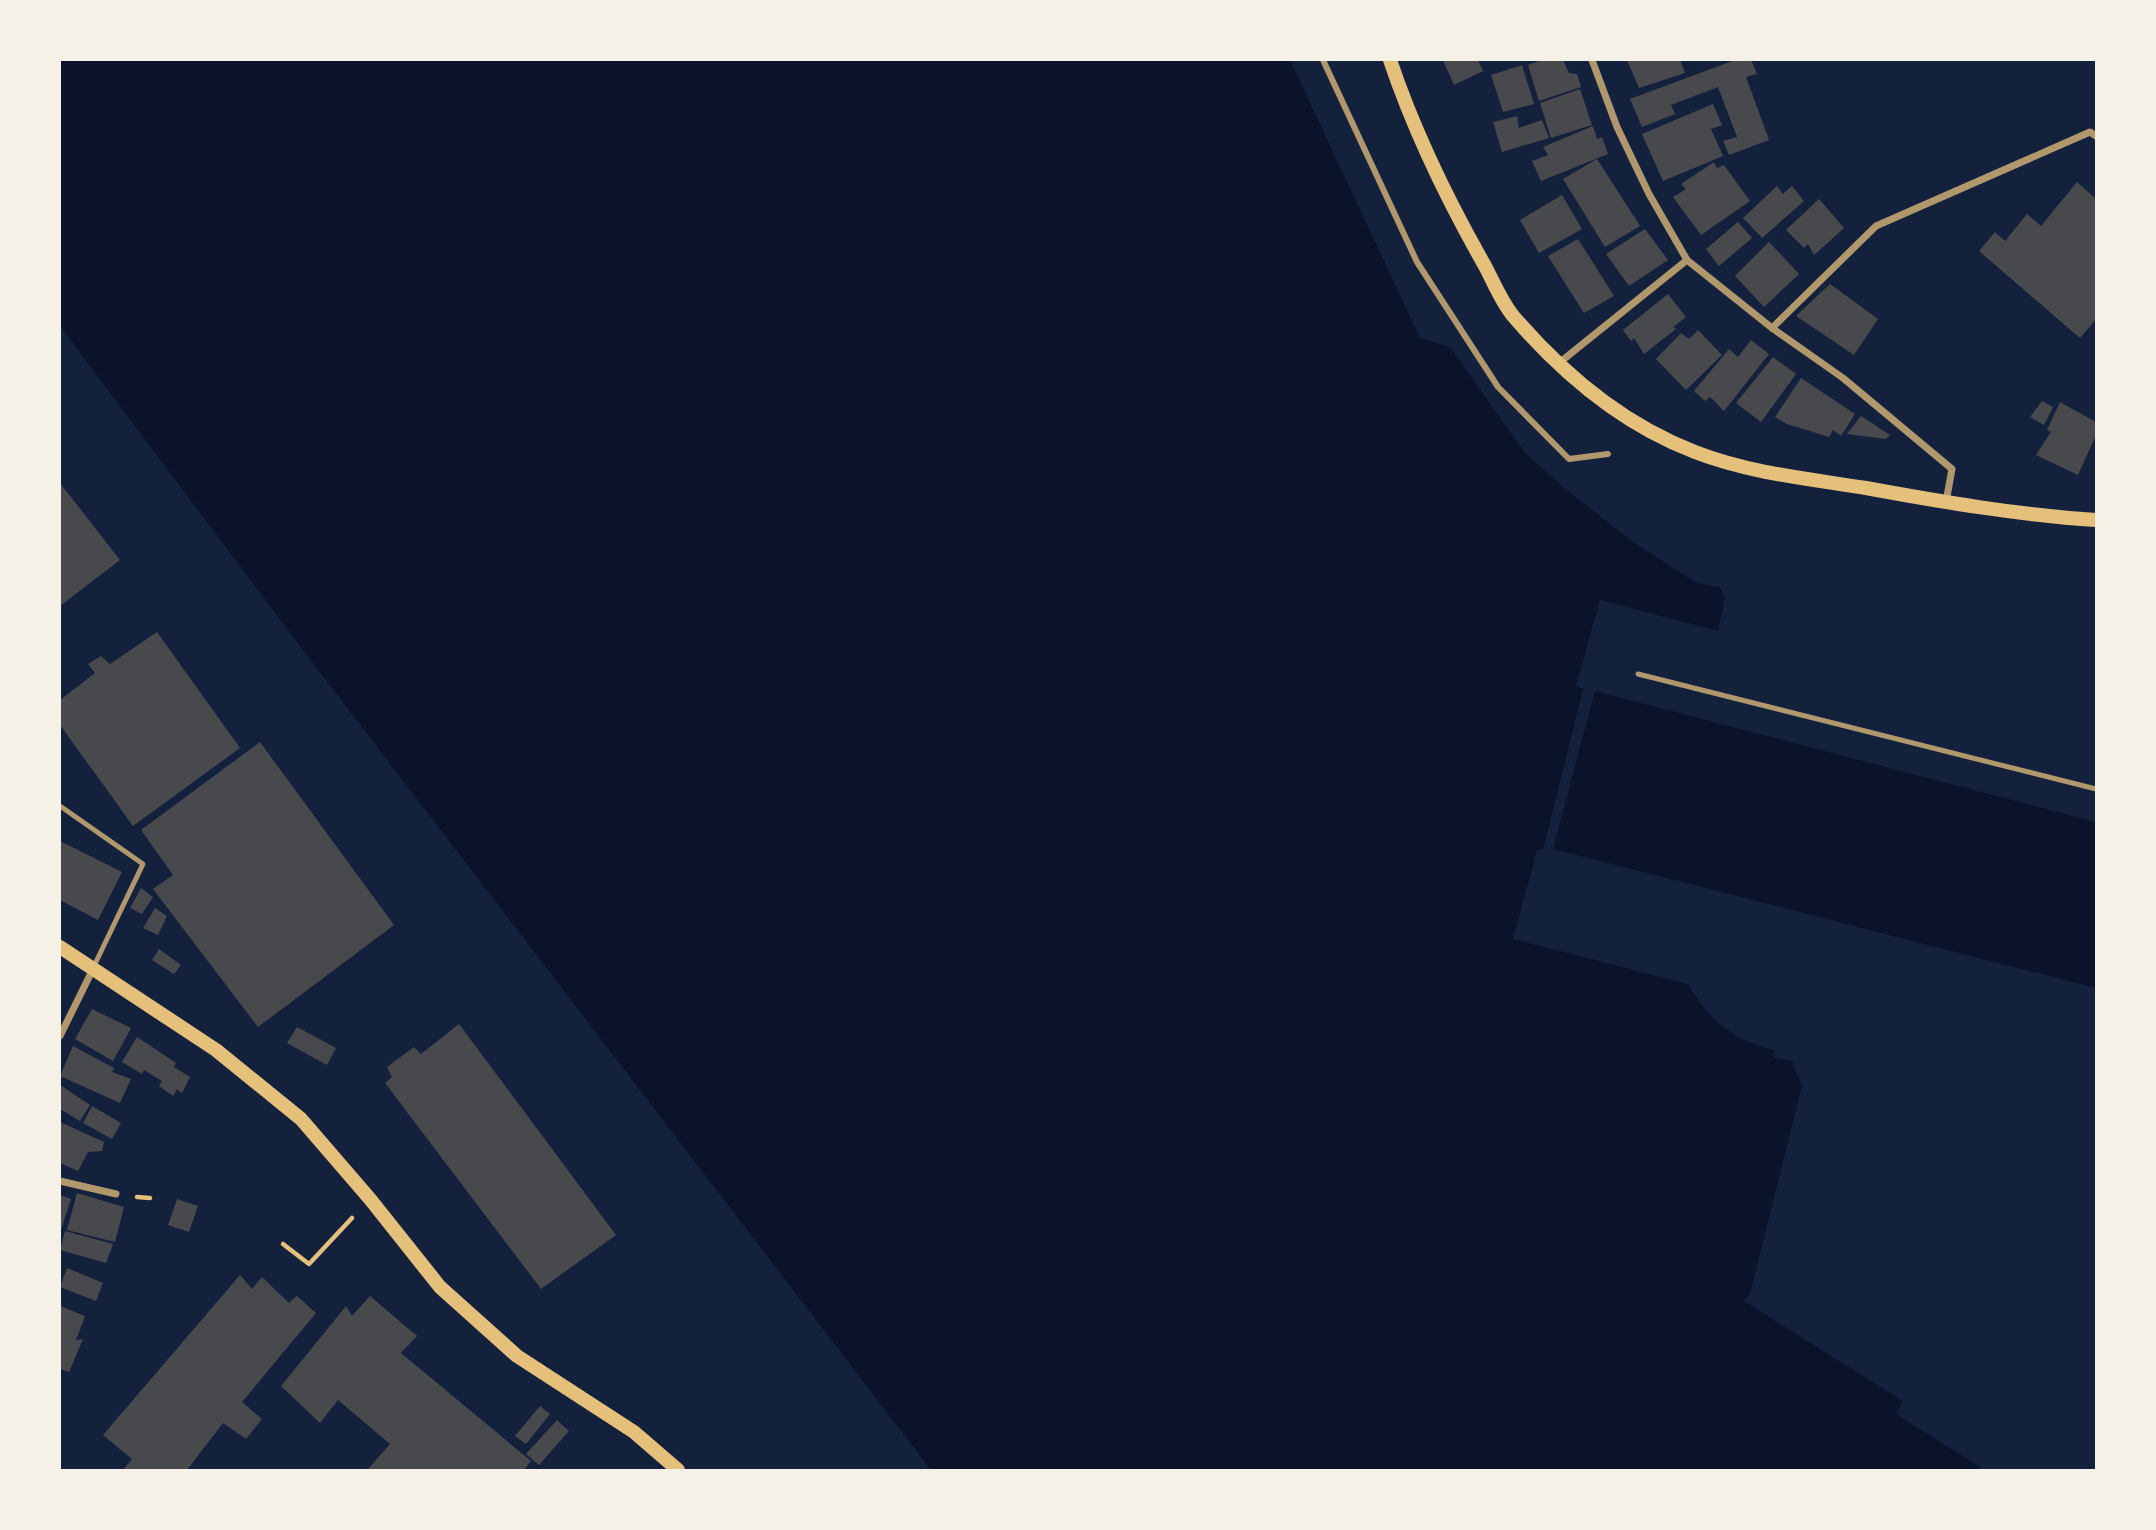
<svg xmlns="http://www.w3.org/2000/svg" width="2156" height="1530" font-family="Helvetica,sans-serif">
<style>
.water{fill:#0b132b}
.building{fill:#48494c}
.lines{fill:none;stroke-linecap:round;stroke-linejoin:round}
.path{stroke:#e5c07b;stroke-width:4.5}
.service{stroke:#b1986c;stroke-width:5}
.pedestrian{stroke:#b1986c;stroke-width:6}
.minor{stroke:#b1986c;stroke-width:7}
.secondary{stroke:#e5c07b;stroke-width:14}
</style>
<rect width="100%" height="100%" fill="#14213d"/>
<g class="water">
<path d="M60 60H1290L1420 338 1450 347 1525 453 1563 487 1633 542 1697 583 1720 587 1725 598 1718 631 1600 600 1576 686 1583 689 1543 850H1537L1513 939 1688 984C1708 1020 1734 1041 1774 1050L1775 1058 1792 1061 1802 1086 1750 1294 1744 1301 1903 1401 1896 1414 1980 1467 1981 1470H931L322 675 60 326Z"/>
<polygon points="1595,691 2096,822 2096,988 1553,849"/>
</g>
<g class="building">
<polygon points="1443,60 1478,60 1483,71 1454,85"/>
<polygon points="1542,60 1563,60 1569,73 1577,74 1581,87 1539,101 1528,65"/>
<polygon points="1627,60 1680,60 1685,73 1639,88"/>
<polygon points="1735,60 1751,60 1757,74 1746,77 1769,140 1729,155 1723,141 1737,137 1718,87 1671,105 1675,114 1642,127 1630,99"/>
<polygon points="1522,65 1534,104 1503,112 1491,75"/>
<polygon points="1580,89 1592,125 1551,138 1540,103"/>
<polygon points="1713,104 1722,125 1711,129 1723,156 1663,181 1642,134"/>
<polygon points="1517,116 1519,128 1542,120 1549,138 1502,152 1493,122"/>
<polygon points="1593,126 1597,139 1602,137 1608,154 1541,181 1532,161 1548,155 1543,147"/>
<polygon points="1597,159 1640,226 1605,247 1563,179"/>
<polygon points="1714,162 1717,168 1724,165 1750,201 1701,235 1673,197 1686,189 1681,184"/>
<polygon points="2077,182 2096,199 2096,319 2080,338 1979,251 1995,232 2005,241 2027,214 2041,226"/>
<polygon points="1777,186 1783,194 1792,186 1804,201 1762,238 1743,218"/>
<polygon points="1562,195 1582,229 1539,253 1520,220"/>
<polygon points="1819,199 1844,228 1814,255 1808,244 1804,248 1786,230"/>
<polygon points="1738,222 1752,238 1719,266 1706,249"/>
<polygon points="1645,229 1668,260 1629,286 1606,254"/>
<polygon points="1578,239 1614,296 1584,313 1548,256"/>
<polygon points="1769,242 1799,274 1764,307 1735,276"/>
<polygon points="1830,284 1878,319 1854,355 1796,316"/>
<polygon points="1668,294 1686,317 1673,327 1676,329 1644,354 1634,338 1631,341 1623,330"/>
<polygon points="1698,330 1722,355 1686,390 1656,359 1681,333 1689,339"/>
<polygon points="1751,340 1769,354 1724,411 1710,397 1705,401 1694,391 1729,349 1738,357"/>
<polygon points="1773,357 1796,374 1761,422 1736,403"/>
<polygon points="1801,378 1855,414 1841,436 1833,430 1829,437 1787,424 1775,417"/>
<polygon points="2042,401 2053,407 2044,425 2030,417"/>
<polygon points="2060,402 2096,422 2096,435 2078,475 2036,455 2051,432 2047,430"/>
<polygon points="1861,416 1890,435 1886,439 1847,434"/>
<polygon points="60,483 120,560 60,606"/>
<polygon points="157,632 240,748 133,826 60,725 60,700 95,673 88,664 101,656 110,664"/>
<polygon points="260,742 394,925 258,1027 153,889 173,875 141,830"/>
<polygon points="60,841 122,872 98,920 60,900"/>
<polygon points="141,888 153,897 142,914 130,908"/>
<polygon points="155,908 167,916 158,935 143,928"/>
<polygon points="159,949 181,965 174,974 152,960"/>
<polygon points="92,1009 131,1028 113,1061 75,1039"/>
<polygon points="459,1024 616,1235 541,1289 385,1083 392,1077 387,1067 414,1047 421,1054"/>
<polygon points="297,1027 336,1048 327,1065 287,1043"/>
<polygon points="137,1037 176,1063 174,1067 190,1077 182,1093 177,1089 173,1096 159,1086 162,1081 144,1070 142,1074 122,1062"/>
<polygon points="73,1046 114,1068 112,1072 131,1079 120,1103 60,1076"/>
<polygon points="60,1085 90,1105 80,1121 60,1109"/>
<polygon points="92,1106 121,1123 112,1139 83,1123"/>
<polygon points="60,1122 104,1142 102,1151 88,1152 78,1171 60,1163"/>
<polygon points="77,1193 124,1207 115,1242 67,1230"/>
<polygon points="60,1195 71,1199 60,1233"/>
<polygon points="177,1199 198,1206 189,1232 168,1225"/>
<polygon points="65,1231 113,1244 106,1263 60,1250"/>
<polygon points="67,1268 103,1283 96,1301 60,1287"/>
<polygon points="240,1275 252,1289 262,1277 289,1303 297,1296 316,1313 242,1402 262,1419 246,1439 223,1423 187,1470 123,1470 132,1459 103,1435"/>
<polygon points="370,1296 417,1336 401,1353 531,1461 524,1470 367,1470 390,1444 338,1400 320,1423 281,1386 346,1306 352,1316"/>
<polygon points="60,1306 85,1316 76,1340 83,1339 69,1372 60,1369"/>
<polygon points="540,1406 550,1414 526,1444 515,1436"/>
<polygon points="557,1420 569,1431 539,1465 526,1454"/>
</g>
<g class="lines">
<g class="path">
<polyline points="137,1197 150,1198"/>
<polyline points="283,1244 309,1264 352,1218"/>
</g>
<g class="service">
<polyline points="1638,674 2096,789"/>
<polyline points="60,806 143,864 94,966"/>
</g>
<polyline class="pedestrian" points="1323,60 1417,262 1498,387 1569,459 1608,454"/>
<g class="minor">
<polyline points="1592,60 1617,127 1649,194 1687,260 1772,328 1843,378 1952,469 1946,502"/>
<polyline points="1772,328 1876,226 2090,132 2096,136"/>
<polyline points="1559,363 1687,260"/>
<polyline points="60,1036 93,969"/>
<polyline points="60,1181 116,1194"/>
</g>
<g class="secondary">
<path d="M1390 60C1414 131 1448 201 1485 266 1494 283 1502 303 1514 317 1563 374 1624 425 1695 452 1749 473 1809 479 1866 488 1942 502 2019 515 2096 520"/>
<polyline points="60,947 216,1050 301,1119 370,1199 440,1287 517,1356 634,1432 678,1470"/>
</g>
</g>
<rect width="2156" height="1530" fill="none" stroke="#f6f1e7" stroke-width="122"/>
</svg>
